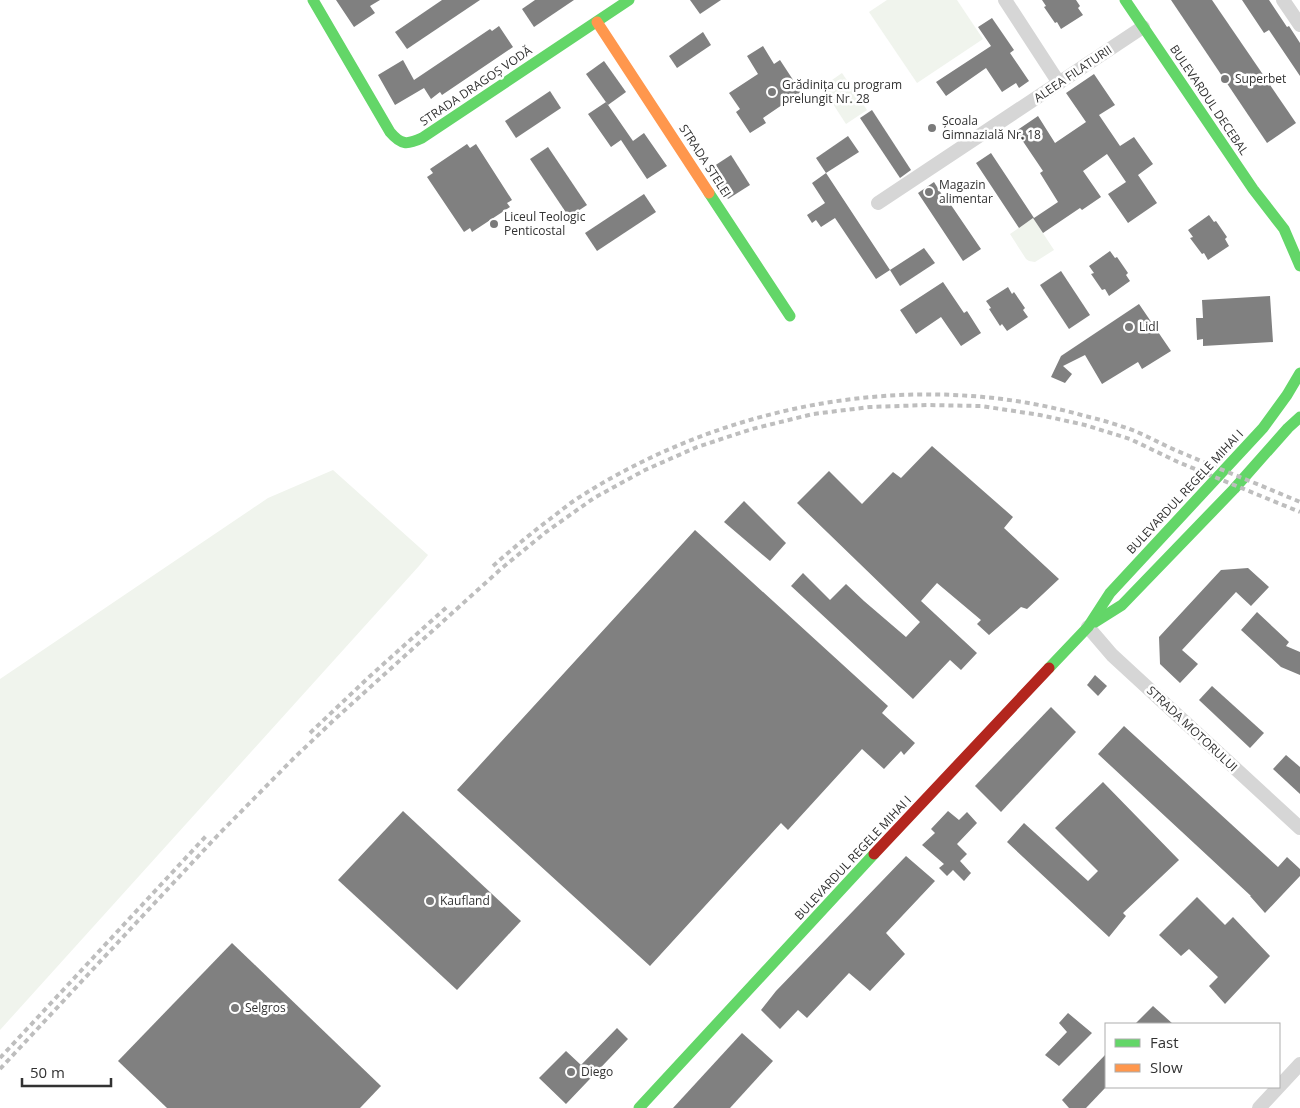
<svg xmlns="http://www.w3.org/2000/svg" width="1300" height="1108" font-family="'Open Sans',sans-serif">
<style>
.green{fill:#f0f4ed}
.building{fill:#808080}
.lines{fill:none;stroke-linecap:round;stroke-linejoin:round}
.street{stroke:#d6d6d6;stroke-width:14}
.fast{stroke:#63d668;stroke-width:11}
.slow{stroke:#ff974d;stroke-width:11}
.jam{stroke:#b3261e;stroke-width:11}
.rail{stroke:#bebebe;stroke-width:4;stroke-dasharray:5 4;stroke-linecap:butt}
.poi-dot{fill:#7a7a7a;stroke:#fff;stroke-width:2}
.labels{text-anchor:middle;stroke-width:5;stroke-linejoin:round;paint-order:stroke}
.street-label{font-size:12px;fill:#323232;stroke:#fff}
.poi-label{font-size:12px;fill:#323232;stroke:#fff;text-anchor:start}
</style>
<rect width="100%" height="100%" fill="#fff"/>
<g class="green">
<polygon points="887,0 957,0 983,39 917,83 869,12"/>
<polygon points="842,73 867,110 846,124 822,87"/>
<polygon points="1033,218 1054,250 1035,262 1029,261 1026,259 1010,234"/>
<polygon points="333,470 428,555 419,566 0,1030 0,679 268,498"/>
</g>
<g class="building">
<polygon points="336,0 380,0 370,6 375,13 354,27"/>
<polygon points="442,0 480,0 407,49 395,32"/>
<polygon points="535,0 574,0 534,27 522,9"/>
<polygon points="690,0 721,0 700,14"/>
<polygon points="1042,0 1076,0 1080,6 1078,8 1083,15 1061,29 1057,22 1055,23 1044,7 1046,6"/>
<polygon points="1171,0 1212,0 1296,123 1267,143"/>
<polygon points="1242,0 1269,0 1287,27 1289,26 1300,43 1300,76 1269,30 1264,33"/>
<polygon points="992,18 1014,50 1010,53 1029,81 1019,88 1016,83 1002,92 986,68 946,96 936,82 991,46 978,27"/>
<polygon points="499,26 513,47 442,95 440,92 431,99 424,88 395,105 378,75 403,60 414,80 490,29 492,31"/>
<polygon points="703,32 711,45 677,68 669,56"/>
<polygon points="763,46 774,64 780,60 801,92 763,118 766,123 750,133 736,112 740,109 729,93 758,74 747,56"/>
<polygon points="604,61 626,92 608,105 586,74"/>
<polygon points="1094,74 1115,105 1099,115 1120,146 1134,137 1153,164 1138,175 1157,203 1128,223 1108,194 1126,182 1107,154 1083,171 1101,197 1082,210 1080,208 1043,233 1033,218 1019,228 976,163 991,153 1034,218 1058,202 1040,173 1043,171 1016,131 1038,116 1055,143 1086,122 1066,93"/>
<polygon points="550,91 561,108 516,138 505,121"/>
<polygon points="606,102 633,141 644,133 667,166 647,179 621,140 611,147 588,114"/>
<polygon points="872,110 911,170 900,178 860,118"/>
<polygon points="848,136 859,152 826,173 816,158"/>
<polygon points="467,144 470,148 476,144 512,200 507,203 510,207 472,232 470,228 464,232 427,177 433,173 430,169"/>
<polygon points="548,147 587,205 569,217 530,159"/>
<polygon points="731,155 750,185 728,199 708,170"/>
<polygon points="826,173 890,270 876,279 835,218 821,227 816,220 812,223 807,215 825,203 812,183"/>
<polygon points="934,182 949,206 951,205 981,249 963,261 918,193"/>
<polygon points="644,194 656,212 597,251 585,233"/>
<polygon points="1209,215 1214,222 1216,221 1227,237 1225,239 1229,246 1208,260 1204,253 1202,254 1190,238 1193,237 1188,230"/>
<polygon points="924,248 935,263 900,286 890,270"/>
<polygon points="1110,251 1115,258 1117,257 1128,273 1126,275 1130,281 1109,296 1105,289 1102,290 1091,274 1094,273 1089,266"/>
<polygon points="1061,271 1090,315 1069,329 1040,285"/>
<polygon points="943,282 964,313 967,311 981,333 961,346 941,317 916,334 900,310"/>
<polygon points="1008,287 1012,294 1014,292 1025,308 1023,310 1028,317 1007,331 1002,324 1000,326 989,309 991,308 986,301"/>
<polygon points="1270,296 1273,342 1203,346 1203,339 1197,340 1196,318 1203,318 1202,300"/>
<polygon points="1139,304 1171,351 1142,369 1138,362 1102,384 1085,355 1063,366 1072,374 1065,383 1051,377 1061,356"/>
<polygon points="932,446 1013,517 1004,528 1059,579 1027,609 1021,607 989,635 977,624 981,620 937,583 921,601 977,653 961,670 950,660 913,699 791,586 803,573 830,600 846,584 864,601 906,637 920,622 797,503 829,471 862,504 893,472 901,478"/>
<polygon points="744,501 786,543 770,561 724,522"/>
<polygon points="695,530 888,706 882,713 915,743 904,755 901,751 884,769 862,749 788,830 781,823 650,966 457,790"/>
<polygon points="1248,568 1269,587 1251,606 1236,592 1182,650 1198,664 1180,683 1160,664 1159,637 1221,570"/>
<polygon points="1257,612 1289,642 1286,646 1300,652 1300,675 1281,667 1241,630"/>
<polygon points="1095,675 1107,686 1098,696 1087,685"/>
<polygon points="1212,686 1264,733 1250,748 1199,700"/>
<polygon points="1051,707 1076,732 1001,812 975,786"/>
<polygon points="1124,726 1278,867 1287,857 1300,869 1300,876 1265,913 1250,896 1251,896 1098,754"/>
<polygon points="1286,755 1300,767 1300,794 1273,769"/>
<polygon points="1103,782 1179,860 1123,913 1126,916 1109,937 1007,842 1024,823 1088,881 1098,871 1055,828"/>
<polygon points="403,811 521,921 457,990 338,880"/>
<polygon points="948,811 959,820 967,812 977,823 957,844 967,854 960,861 971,873 964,881 953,870 947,876 939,868 944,864 922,845 935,833 931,829"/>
<polygon points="906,856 935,881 886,933 905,954 870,991 849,973 807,1018 798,1010 780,1029 761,1010 776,991"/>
<polygon points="1197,897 1225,925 1233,917 1270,956 1225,1004 1209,986 1218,977 1189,949 1181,956 1159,935"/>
<polygon points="232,943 381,1086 360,1108 167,1108 118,1061"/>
<polygon points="1153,1006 1173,1024 1135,1024"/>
<polygon points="1068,1013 1092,1033 1059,1066 1045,1055 1067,1032 1059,1023"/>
<polygon points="617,1028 628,1039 566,1104 539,1078 566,1051 581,1065"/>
<polygon points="742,1033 773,1061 730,1108 673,1108"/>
<polygon points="1106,1054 1106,1087 1086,1108 1069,1108 1062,1100"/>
</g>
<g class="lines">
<g class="street">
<polyline points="1005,0 1059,83"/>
<polyline points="1283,0 1300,25"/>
<polyline points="878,203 1143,27"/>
<polyline points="1088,627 1112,655 1300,828"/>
<polyline points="1259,1108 1300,1064"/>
</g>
<g class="fast">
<path d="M313 0 390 132C401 145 407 145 422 138L629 0"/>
<polyline points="1125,0 1253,189 1284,229 1300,266"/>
<polyline points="709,193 790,316"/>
<polyline points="1095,622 1122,605 1234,489 1288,428 1300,417"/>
<polyline points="1049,668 1088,627 1110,593 1263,428 1287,395 1300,373"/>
<polyline points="639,1108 874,854"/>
</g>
<polyline class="slow" points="597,22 709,193"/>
<polyline class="jam" points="874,854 1049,668"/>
<g class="rail">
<path d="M493 566C511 550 530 534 550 519 558 513 566 506 575 500 722 404 914 367 1085 416 1102 420 1119 425 1135 431 1153 439 1169 448 1187 455 1224 471 1263 486 1300 502"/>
<polyline points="310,733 369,677 448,606"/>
<polyline points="0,1058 207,835"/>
<polyline points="0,1069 218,835 293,759 335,719 502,568 546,532 594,498 645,470 697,447 752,429 813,414 870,407 928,405 981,406 1040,415 1085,425 1130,439 1178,462 1300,512"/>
</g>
</g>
<g class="poi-dot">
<circle cx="1225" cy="79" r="5"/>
<circle cx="772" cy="92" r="5"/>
<circle cx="932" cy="128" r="5"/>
<circle cx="929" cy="192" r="5"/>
<circle cx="494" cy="224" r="5"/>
<circle cx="1129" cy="327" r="5"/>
<circle cx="430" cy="901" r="5"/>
<circle cx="235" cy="1008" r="5"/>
<circle cx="571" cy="1072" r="5"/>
</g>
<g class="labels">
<g class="street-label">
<text transform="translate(1073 74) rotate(-34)" y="4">ALEEA FILATURII</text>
<text transform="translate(476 86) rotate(-34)" y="4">STRADA DRAGOȘ VODĂ</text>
<text transform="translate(1209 100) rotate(56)" y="4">BULEVARDUL DECEBAL</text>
<text transform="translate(705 161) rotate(57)" y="4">STRADA STELEI</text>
<text transform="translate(1185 492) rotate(-47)" y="4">BULEVARDUL REGELE MIHAI I</text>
<text transform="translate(1192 729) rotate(43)" y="4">STRADA MOTORULUI</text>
<text transform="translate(853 858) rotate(-47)" y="4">BULEVARDUL REGELE MIHAI I</text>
</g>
<g class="poi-label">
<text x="1235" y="83">Superbet</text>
<text x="782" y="89">Grădinița cu program<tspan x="782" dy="14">prelungit Nr. 28</tspan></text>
<text x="942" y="125">Școala<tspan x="942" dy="14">Gimnazială Nr. 18</tspan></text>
<text x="939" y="189">Magazin<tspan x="939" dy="14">alimentar</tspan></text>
<text x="504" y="221">Liceul Teologic<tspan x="504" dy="14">Penticostal</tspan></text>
<text x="1139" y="331">Lidl</text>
<text x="440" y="905">Kaufland</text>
<text x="245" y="1012">Selgros</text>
<text x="581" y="1076">Diego</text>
</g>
</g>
<rect x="1105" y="1023" width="175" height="65" fill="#ffffff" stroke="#adadad"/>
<rect x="1115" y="1039" width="25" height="8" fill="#63d668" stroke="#adadad"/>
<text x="1150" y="1048" font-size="15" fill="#323232">Fast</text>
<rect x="1115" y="1064" width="25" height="8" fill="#ff974d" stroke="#adadad"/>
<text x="1150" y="1073" font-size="15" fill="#323232">Slow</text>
<path d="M22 1078v8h89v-8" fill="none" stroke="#323232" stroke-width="2.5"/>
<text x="30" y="1078" font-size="15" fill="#323232" stroke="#ffffff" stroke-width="4" paint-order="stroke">50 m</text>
</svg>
